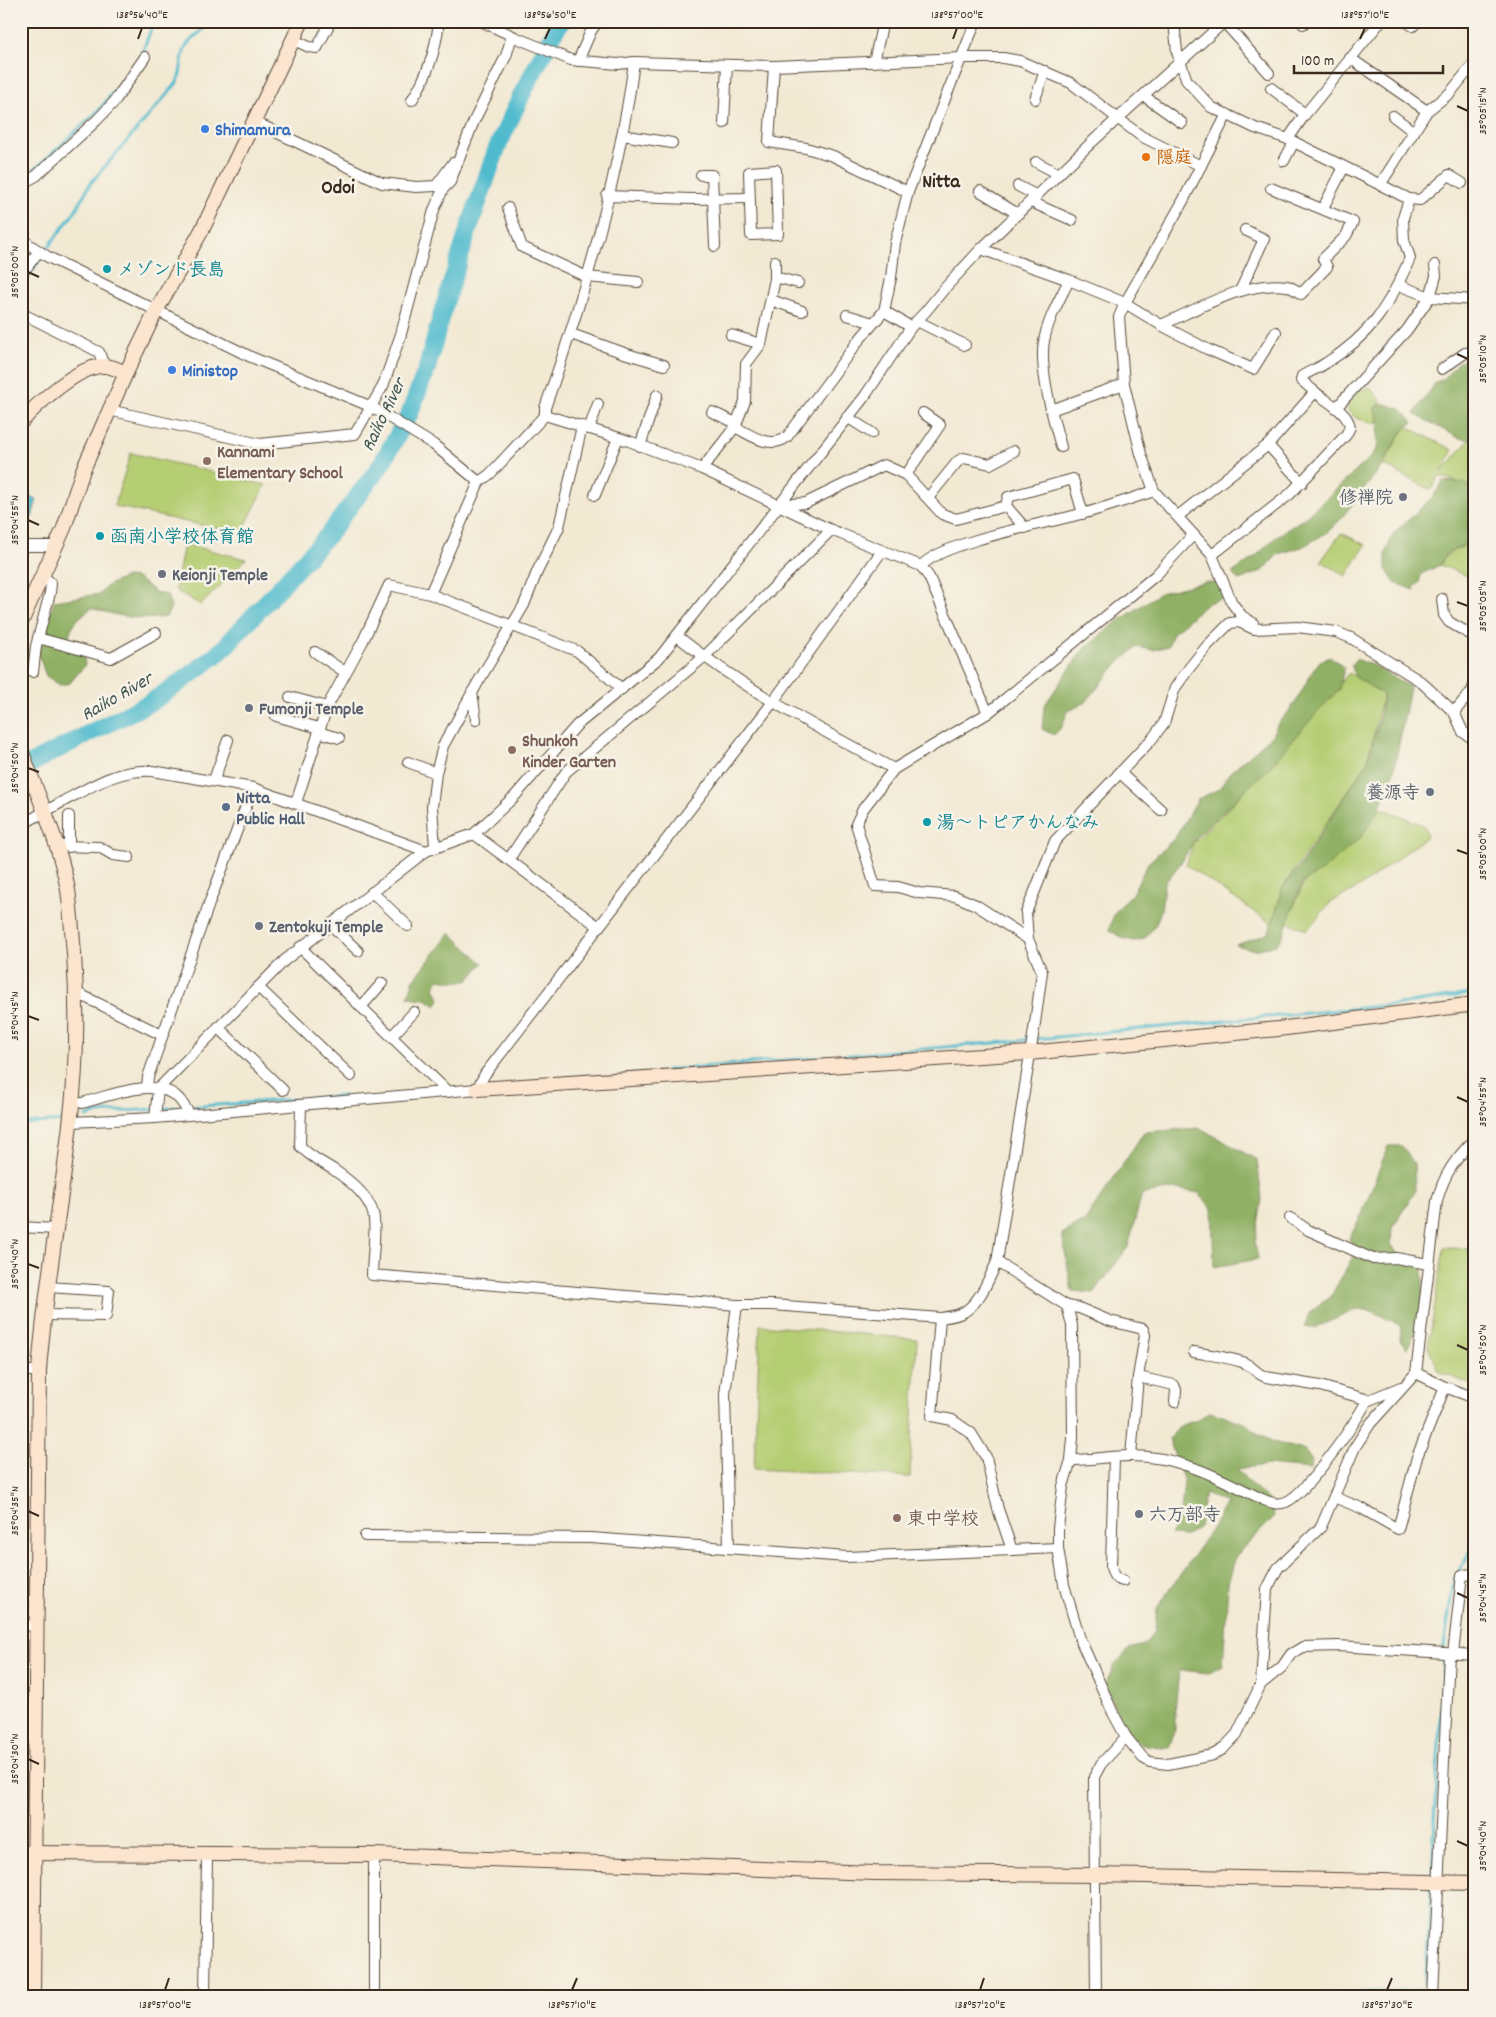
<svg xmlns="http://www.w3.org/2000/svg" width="1496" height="2017" font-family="Dekko,'Klee One',sans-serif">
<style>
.green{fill:#b6ce73;stroke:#787c48}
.forest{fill:#90b165;stroke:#666e42}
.water{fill:#51bbce;stroke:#467276}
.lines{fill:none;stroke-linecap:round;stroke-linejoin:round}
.stream{stroke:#51bbce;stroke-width:3}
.river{stroke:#51bbce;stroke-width:18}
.street-casing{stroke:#564739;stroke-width:12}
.secondary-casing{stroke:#564739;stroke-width:16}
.street{stroke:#fff;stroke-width:10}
.secondary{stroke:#fce5cf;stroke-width:14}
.ticks{fill:none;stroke:#3b2a1e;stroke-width:2}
.shop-dot{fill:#3f7fe0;stroke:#f7f3e8;stroke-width:2}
.food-dot{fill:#e8710a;stroke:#f7f3e8;stroke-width:2}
.culture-dot{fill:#0f9aa8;stroke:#f7f3e8;stroke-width:2}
.education-dot{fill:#8d6e63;stroke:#f7f3e8;stroke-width:2}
.worship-dot{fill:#6b7280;stroke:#f7f3e8;stroke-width:2}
.service-dot{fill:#5c6f8a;stroke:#f7f3e8;stroke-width:2}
.labels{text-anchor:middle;stroke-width:5;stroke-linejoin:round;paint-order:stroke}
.shop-label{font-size:18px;font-weight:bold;fill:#366cbe;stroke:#f7f3e8;text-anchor:start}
.food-label{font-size:18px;font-weight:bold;fill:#c56008;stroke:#f7f3e8;text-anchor:start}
.culture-label{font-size:18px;font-weight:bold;fill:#0d838f;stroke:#f7f3e8;text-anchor:start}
.education-label{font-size:18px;font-weight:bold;fill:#785e54;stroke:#f7f3e8;text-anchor:start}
.worship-label{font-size:18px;font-weight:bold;fill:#5b616d;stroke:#f7f3e8;text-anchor:start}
.service-label{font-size:18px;font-weight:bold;fill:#4e5e75;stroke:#f7f3e8;text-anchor:start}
.water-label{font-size:19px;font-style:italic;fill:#425653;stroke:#f7f3e8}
.quarter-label{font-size:20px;font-weight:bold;fill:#3b2a1e;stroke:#f7f3e8}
.neatline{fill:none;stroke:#3b2a1e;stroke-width:2}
.ticks-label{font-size:12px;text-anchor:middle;fill:#3b2a1e}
</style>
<rect width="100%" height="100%" fill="#f7f3e8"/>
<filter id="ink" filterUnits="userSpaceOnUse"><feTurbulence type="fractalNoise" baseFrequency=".02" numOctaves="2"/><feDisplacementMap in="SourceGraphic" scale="10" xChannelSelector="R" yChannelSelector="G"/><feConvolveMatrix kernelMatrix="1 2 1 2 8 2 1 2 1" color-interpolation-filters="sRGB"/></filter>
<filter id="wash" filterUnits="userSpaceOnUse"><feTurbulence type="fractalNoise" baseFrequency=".0096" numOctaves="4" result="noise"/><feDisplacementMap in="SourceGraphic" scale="20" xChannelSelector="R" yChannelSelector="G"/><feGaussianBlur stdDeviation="1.12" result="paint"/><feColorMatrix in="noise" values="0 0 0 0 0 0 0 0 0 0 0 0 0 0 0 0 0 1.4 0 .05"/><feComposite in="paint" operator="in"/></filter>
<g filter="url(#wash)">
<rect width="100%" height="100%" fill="#f2e9d3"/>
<g class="green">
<polygon points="1369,387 1381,399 1376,424 1356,418 1348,411 1347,404 1362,388 1365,390"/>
<polygon points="1406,426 1453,450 1441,473 1470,439 1475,440 1475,499 1468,485 1439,476 1431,490 1383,465"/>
<polygon points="131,453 266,485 241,534 114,506"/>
<polygon points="1341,533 1366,545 1346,576 1321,561"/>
<polygon points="1475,540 1475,579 1440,565 1445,556"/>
<polygon points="184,544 246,559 201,605 175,590"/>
<polygon points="1349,673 1383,694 1367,763 1283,887 1272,924 1186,865 1193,843 1240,796"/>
<polygon points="1380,807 1425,826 1427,836 1363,885 1331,902 1307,930 1287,922 1304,882 1361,836"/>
<polygon points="1444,1248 1475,1249 1475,1386 1440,1372 1428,1347"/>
<polygon points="760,1325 917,1339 910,1477 754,1469"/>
</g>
<g class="forest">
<polygon points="1475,356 1475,440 1459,438 1414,414 1436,382 1444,379 1457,363"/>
<polygon points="1382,403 1401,409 1413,422 1403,430 1379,470 1340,520 1328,532 1302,547 1278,554 1264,570 1239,580 1232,573 1256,556 1276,537 1307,516 1367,461 1377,449 1379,420 1374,409"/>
<polygon points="1443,481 1465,483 1475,493 1475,540 1447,553 1440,565 1421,574 1419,583 1414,587 1415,590 1395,583 1386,569 1386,553 1393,534 1433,497"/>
<path d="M127 577 137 578 155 592 167 595 171 607 166 617C141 621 116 616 92 608 77 618 68 627 68 646L84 657 85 665 70 683 60 685 46 676 38 653 54 601 100 594 108 585Z"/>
<polygon points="1205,582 1223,583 1229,596 1208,603 1173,633 1168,646 1154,650 1137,647 1117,664 1086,702 1067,712 1062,727 1054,735 1042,729 1044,706 1082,651 1113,625 1160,593"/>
<polygon points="1331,657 1344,668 1339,689 1295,737 1272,765 1198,835 1180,864 1164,884 1161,910 1156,924 1144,939 1134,941 1122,938 1109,930 1115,912 1132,894 1148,863 1175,838 1198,799 1219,789 1230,772 1271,737 1278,723 1290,710 1299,696 1314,669 1320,661"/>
<polygon points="1356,659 1374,666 1410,687 1393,775 1379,809 1362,836 1322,871 1302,883 1282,938 1276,945 1254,950 1236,945 1267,934 1272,924 1283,887 1299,867 1367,763 1380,716 1383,694 1355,677 1351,665"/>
<polygon points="450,933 483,963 468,981 451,981 439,979 434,988 440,999 436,1006 426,999 408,997 413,981"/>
<polygon points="1200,1128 1257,1160 1262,1199 1255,1244 1258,1259 1214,1267 1212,1209 1199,1193 1176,1189 1142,1194 1128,1247 1094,1293 1072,1291 1062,1234 1085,1221 1144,1132"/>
<path d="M1388 1146H1402L1414 1164 1415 1191 1392 1228 1391 1244 1401 1259 1423 1263C1423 1294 1425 1322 1407 1348L1400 1340 1401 1326 1372 1311 1358 1309 1315 1328 1304 1326 1312 1310 1331 1296 1356 1251 1349 1239 1362 1214Z"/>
<path d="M1210 1412 1245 1423 1260 1435 1273 1442 1304 1450 1312 1461 1310 1469 1267 1465 1237 1469 1250 1484 1272 1503 1274 1517 1236 1556 1228 1583 1223 1666 1209 1673 1179 1670 1175 1712V1732L1169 1747C1158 1747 1141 1746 1132 1738 1123 1728 1110 1697 1105 1685L1114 1666 1129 1649 1144 1645 1155 1631 1157 1608 1216 1523 1226 1503 1205 1493 1199 1527 1186 1536 1171 1535 1181 1510 1184 1482 1169 1439 1180 1426 1197 1420Z"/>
</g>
<polygon class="water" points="21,495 37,499 32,518 21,515"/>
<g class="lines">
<g class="stream">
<polyline points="141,56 154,21"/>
<polyline points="26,177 99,110 122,81"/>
<path d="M21 287 49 246 74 213 90 184 176 84C184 71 179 57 187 45 193 35 203 34 208 21"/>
<polyline points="667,1070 1005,1042 1411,1003 1475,993"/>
<polyline points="188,1107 344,1096"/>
<polyline points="86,1117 98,1113 182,1107"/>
<polyline points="21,1124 66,1121"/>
<polyline points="1432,1878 1444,1646 1454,1580 1475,1544"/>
<polyline points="1276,1996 1426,1990"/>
<polyline points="1425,1996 1431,1887"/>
</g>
<polyline class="river" points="21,770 41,758 153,701 186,678 221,651 328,535 379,468 409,415 427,368 442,313 467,234 497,148 522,94 556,29 562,21"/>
</g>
</g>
<g filter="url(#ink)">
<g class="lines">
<g class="street-casing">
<g id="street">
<polyline points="481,21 517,38 571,60 618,64 634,62 774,66 962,58 1003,58 1020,61 1071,83 1141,136 1201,166"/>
<path d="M1174 21 1177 52 1187 81 1211 107 1255 128 1288 139 1409 199 1403 218 1404 240 1410 258C1390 305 1370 336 1326 363 1319 368 1310 371 1302 376L1301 380 1315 392"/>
<polyline points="1405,21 1413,26 1418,21"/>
<polyline points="1224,22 1269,73"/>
<polyline points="1303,24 1306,21"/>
<polyline points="294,40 309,47 317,48 331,21"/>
<polyline points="1350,58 1427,111"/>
<polyline points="578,61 591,31 598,21"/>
<polyline points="874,62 883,21"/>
<polyline points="774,66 769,142 806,148 833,156 908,192"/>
<polyline points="1271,88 1305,114"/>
<polyline points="1144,96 1182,123"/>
<polyline points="1035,99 1045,71"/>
<path d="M412 100C427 77 436 49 439 21"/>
<polyline points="1227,114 1183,201 1125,303 1119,317 1124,384 1141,454 1154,491 1212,555 1232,603 1242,616 1253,623"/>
<polyline points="1393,116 1414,132"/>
<polyline points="255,122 382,183 416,187 436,186 453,163"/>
<polyline points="724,123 727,65"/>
<polyline points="622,135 672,143"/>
<polyline points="1288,139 1303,117 1381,21"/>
<polyline points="1284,161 1294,142"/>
<polyline points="1036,162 1059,174"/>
<polygon points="776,170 778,234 751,235 749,172"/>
<polyline points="701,175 712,175 715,246"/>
<polyline points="21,184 36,176 97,120 114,102 145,57"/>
<polyline points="1380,185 1427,111 1450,93 1475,62"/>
<polyline points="1018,186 1037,196"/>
<polyline points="980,191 1018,214"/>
<polyline points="607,196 691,199 749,198"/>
<polyline points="1409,199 1420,200 1449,175 1462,183"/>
<polyline points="1031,202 1072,220"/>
<polyline points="508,208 522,247 587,277 638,282"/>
<polyline points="1323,208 1344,167"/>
<polyline points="21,239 48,257 251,357 372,407 434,445 479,482"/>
<polyline points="981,249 1069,280 1125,303 1161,325 1207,349 1253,369 1276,332"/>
<polyline points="21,275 39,251"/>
<polyline points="775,277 798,283"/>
<polyline points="1398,285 1430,297 1436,276 1435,265"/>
<polyline points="1240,291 1264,239 1245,230"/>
<polyline points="771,300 802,311"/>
<polyline points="884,311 911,327"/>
<polyline points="21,313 99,352 104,366"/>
<polyline points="847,315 873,323"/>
<polyline points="917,321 965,345"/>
<path d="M1161 325C1198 309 1246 280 1287 286 1292 287 1297 291 1301 294L1327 267 1323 259 1346 236 1353 222 1271 188"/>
<polyline points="571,334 624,353 664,365"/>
<polyline points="731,335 761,344"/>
<polyline points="1442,369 1465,353 1475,352"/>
<polyline points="1336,408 1407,330 1430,297 1475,300"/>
<polyline points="109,410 260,444 355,434 383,386 401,334 434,210 443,189 450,182 474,121 506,56 512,36"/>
<polyline points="1051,410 1124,384"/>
<polyline points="712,412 736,423"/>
<polyline points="545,415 629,441 702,469 831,530 921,566 929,577 988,713"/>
<polyline points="847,417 872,433"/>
<path d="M735 427C751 435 770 450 787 437L859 340 884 311 891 278 895 243 908 192 976 21"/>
<polyline points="589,429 598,404"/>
<polyline points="1268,445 1302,483"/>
<polyline points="640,446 657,395"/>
<path d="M1061 447C1053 418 1039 370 1044 341 1048 319 1060 299 1069 280"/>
<polyline points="702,469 735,427 745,401 746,364 761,344 775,279 775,261"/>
<polyline points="906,475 940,425 923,413"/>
<polyline points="595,495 618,438"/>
<polyline points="928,498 958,461 964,458 990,464 1014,451"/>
<polyline points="779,505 806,503 884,465 906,475 942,514 956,519 1006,506 1025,528"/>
<polyline points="1006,506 1008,497 1073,479 1083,514"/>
<path d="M1178 516 1268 445 1315 392C1326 401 1348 412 1350 427L1346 435 1290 494 1212 555"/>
<polyline points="21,546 56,546"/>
<path d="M921 566C945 541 1044 524 1081 514 1105 508 1130 499 1154 491"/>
<path d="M430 594 479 482 490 474 545 415V408C584 297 619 178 634 62"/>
<polyline points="1442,599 1444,615 1449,622 1475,637"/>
<path d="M677 636C744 689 819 729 894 769"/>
<polyline points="38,638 111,658 156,633"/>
<polyline points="315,652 345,672"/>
<polyline points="33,672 36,646 50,593 51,583 43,576"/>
<polyline points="472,692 476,720"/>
<polyline points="290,697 327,707"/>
<polyline points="1454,712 1472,691 1475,682"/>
<polyline points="276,716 319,728"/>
<polyline points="318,732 339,738"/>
<polyline points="408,762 436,773"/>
<polyline points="1119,772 1161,810"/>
<polyline points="214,780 228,740"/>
<polyline points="296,803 327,707 363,641 389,585 430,594 577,651 622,689"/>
<path d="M21 825C35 817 48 810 62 802 92 786 118 769 152 771L253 788 426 851"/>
<polyline points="474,834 599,927"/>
<polyline points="57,846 99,847 113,855 129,857"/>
<polyline points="69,847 69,816"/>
<polyline points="435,847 432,807 436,773 443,746 477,684 524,605 537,572 559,527 582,426"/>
<polyline points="509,859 566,772 704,657 831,530"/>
<polyline points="372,892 408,926"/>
<polyline points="330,924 358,951"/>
<polyline points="1028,939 976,905 955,896 919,893 898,887 875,886 856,824 863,809 894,769 988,713 1156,575 1193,535"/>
<polyline points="300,947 448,1092"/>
<polyline points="258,987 351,1076"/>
<polyline points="77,993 162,1035"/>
<polyline points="361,1007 382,983"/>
<polyline points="218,1027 283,1090"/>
<polyline points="392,1036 414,1012"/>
<polyline points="147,1087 148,1077 210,901 253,788"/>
<path d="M82 1103C110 1096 158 1075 180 1100 183 1104 186 1109 189 1113"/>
<path d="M301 1105 300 1146C310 1157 322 1162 334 1170 349 1180 368 1196 373 1213 377 1226 372 1260 372 1275L737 1305H773L940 1318C948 1317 957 1316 964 1312 981 1301 988 1280 997 1262L1035 1023 1042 972 1028 939 1026 913 1055 841 1152 739 1164 723 1175 688 1190 667 1207 646 1230 623 1239 622 1254 629 1297 627 1336 632 1351 638 1420 681 1454 712 1463 732 1475 740"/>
<polyline points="155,1118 158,1089 285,960 426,851 474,834 514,797 577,725 659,658 865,396 911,327 926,311 944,289 981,249 1092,142 1225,21"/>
<polyline points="71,1122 155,1118 477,1089 485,1074 773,702 882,551"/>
<polyline points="1290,1218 1308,1230 1373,1259 1396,1258 1428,1264"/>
<polyline points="21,1227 55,1229"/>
<polyline points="997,1262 1067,1306 1079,1308 1110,1321 1143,1329 1145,1335 1138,1377 1131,1456"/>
<path d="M1067 1306 1072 1325 1073 1438 1071 1460 1063 1486 1058 1528V1548L1064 1585 1080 1639 1113 1713 1126 1737 1143 1758 1150 1762 1168 1764 1213 1755 1223 1749 1237 1734 1261 1684 1267 1589 1278 1568 1321 1527 1355 1447 1370 1424 1416 1373 1437 1201C1444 1174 1455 1159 1475 1139"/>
<polyline points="44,1315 106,1316 109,1291 48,1287"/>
<polyline points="940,1318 932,1416 952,1420 971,1433 986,1457 998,1509 1012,1550"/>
<path d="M1194 1352C1210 1355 1227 1357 1242 1362 1252 1365 1257 1375 1266 1377L1320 1386 1369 1400 1401 1387"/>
<polyline points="21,1371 39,1371"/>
<polyline points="1416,1373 1445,1387 1475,1398"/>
<polyline points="1138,1377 1174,1385 1176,1390 1175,1402"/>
<path d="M1114 1457 1111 1567C1113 1576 1115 1579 1123 1581"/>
<path d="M1071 1460C1091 1460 1110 1456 1129 1456 1179 1455 1221 1479 1264 1500 1272 1503 1278 1505 1286 1502 1307 1493 1357 1421 1367 1400"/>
<polyline points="1334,1497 1361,1508 1398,1529 1417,1457 1445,1387"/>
<polyline points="365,1536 591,1538 847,1557 1058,1548"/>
<polyline points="729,1547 725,1394 737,1305"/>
<polyline points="21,1625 36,1626"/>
<polyline points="1453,1654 1462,1575 1475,1574"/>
<polyline points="1261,1684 1282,1667 1291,1654 1303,1647 1339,1646 1475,1655"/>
<polyline points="205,1996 207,1855"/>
<polyline points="374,1996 374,1855"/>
<polyline points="1096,1996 1094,1777 1101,1764 1126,1737"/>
<polyline points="1433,1996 1449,1654"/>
</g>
</g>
<g class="secondary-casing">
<g id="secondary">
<path d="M21 422C37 404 79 365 104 366 111 366 119 370 126 373"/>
<polyline points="21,622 64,528 83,470 126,373 157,309 202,230 302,21"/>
<path d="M21 750C38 796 59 841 68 890 71 911 72 932 74 954 78 1011 77 1067 70 1124 61 1206 45 1288 39 1371L33 1996"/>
<polyline points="477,1089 1029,1053 1278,1029 1475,1004"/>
<polyline points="21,1853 374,1855 875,1873 1096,1875 1475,1883"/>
</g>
</g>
<use href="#street" class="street"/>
<use href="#secondary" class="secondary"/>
</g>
</g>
<path class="ticks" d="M138 39 142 28M545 39 550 28M953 39 957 28M1360 39 1365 28M1457 106 1468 111M28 272 39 277M1457 354 1468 359M28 520 39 525M1457 602 1468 606M28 768 39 772M1457 850 1468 854M28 1016 39 1020M1457 1097 1468 1102M28 1264 39 1268M1457 1345 1468 1350M28 1511 39 1516M1457 1593 1468 1598M28 1759 39 1764M1457 1841 1468 1846M165 1990 169 1978M572 1990 577 1978M980 1990 984 1978M1387 1990 1392 1978"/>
<g class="shop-dot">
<circle cx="205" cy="129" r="5"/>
<circle cx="172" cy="370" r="5"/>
</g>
<circle class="food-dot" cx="1146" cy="157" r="5"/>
<g class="culture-dot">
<circle cx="107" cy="269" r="5"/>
<circle cx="100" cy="536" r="5"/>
<circle cx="927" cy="822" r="5"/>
</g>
<g class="education-dot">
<circle cx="207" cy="461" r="5"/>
<circle cx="512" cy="750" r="5"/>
<circle cx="897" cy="1518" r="5"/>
</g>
<g class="worship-dot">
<circle cx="1403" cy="497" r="5"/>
<circle cx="162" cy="574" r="5"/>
<circle cx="249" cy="708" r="5"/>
<circle cx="1430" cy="792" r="5"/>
<circle cx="259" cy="926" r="5"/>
<circle cx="1139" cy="1514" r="5"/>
</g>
<circle class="service-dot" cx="226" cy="807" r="5"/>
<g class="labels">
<g class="shop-label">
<text x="215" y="135">Shimamura</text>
<text x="182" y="376">Ministop</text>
</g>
<g class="food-label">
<text x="1156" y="163">隠庭</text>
</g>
<g class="culture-label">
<text x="117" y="275">メゾンド長島</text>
<text x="110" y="542">函南小学校体育館</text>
<text x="937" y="828">湯～トピアかんなみ</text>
</g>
<g class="education-label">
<text x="217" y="457">Kannami<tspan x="217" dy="21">Elementary School</tspan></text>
<text x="522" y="746">Shunkoh<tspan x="522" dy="21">Kinder Garten</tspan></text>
<text x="907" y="1524">東中学校</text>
</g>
<g class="worship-label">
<text x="1393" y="503" text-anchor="end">修禅院</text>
<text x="172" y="580">Keionji Temple</text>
<text x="259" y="714">Fumonji Temple</text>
<text x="1420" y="798" text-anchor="end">養源寺</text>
<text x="269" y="932">Zentokuji Temple</text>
<text x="1149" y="1520">六万部寺</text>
</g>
<g class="service-label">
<text x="236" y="803">Nitta<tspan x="236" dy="21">Public Hall</tspan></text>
</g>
<g class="water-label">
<text transform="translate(382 414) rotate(-64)" y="7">Raiko River</text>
<text transform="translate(116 695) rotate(-30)" y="7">Raiko River</text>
</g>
<g class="quarter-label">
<text x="941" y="187">Nitta</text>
<text x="338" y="193">Odoi</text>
</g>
</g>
<rect width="1496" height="2017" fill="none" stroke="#f7f3e8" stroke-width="55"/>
<path d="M1294 65v8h149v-8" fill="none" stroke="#3b2a1e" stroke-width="2.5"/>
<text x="1301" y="65" font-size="15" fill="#3b2a1e" stroke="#f7f3e8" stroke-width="4" paint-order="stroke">100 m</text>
<rect x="28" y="28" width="1440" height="1962" class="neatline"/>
<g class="ticks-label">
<text x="142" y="18">138°56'40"E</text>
<text x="550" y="18">138°56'50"E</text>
<text x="957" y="18">138°57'00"E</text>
<text x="1365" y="18">138°57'10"E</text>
<text transform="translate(1482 111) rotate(-90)" y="4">35°05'15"N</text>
<text transform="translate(14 272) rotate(-90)" y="4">35°05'00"N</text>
<text transform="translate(1482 359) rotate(-90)" y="4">35°05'10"N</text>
<text transform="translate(14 520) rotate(-90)" y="4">35°04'55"N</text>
<text transform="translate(1482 606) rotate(-90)" y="4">35°05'05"N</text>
<text transform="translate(14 768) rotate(-90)" y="4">35°04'50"N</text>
<text transform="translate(1482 854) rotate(-90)" y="4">35°05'00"N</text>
<text transform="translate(14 1016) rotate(-90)" y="4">35°04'45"N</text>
<text transform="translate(1482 1102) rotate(-90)" y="4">35°04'55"N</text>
<text transform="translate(14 1264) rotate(-90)" y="4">35°04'40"N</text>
<text transform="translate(1482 1350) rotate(-90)" y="4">35°04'50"N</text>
<text transform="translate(14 1511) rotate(-90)" y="4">35°04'35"N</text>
<text transform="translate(1482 1598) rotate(-90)" y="4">35°04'45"N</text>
<text transform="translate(14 1759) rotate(-90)" y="4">35°04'30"N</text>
<text transform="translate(1482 1846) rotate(-90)" y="4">35°04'40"N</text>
<text x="165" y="2008">138°57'00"E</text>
<text x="572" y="2008">138°57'10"E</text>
<text x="980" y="2008">138°57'20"E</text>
<text x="1387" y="2008">138°57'30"E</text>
</g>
</svg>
